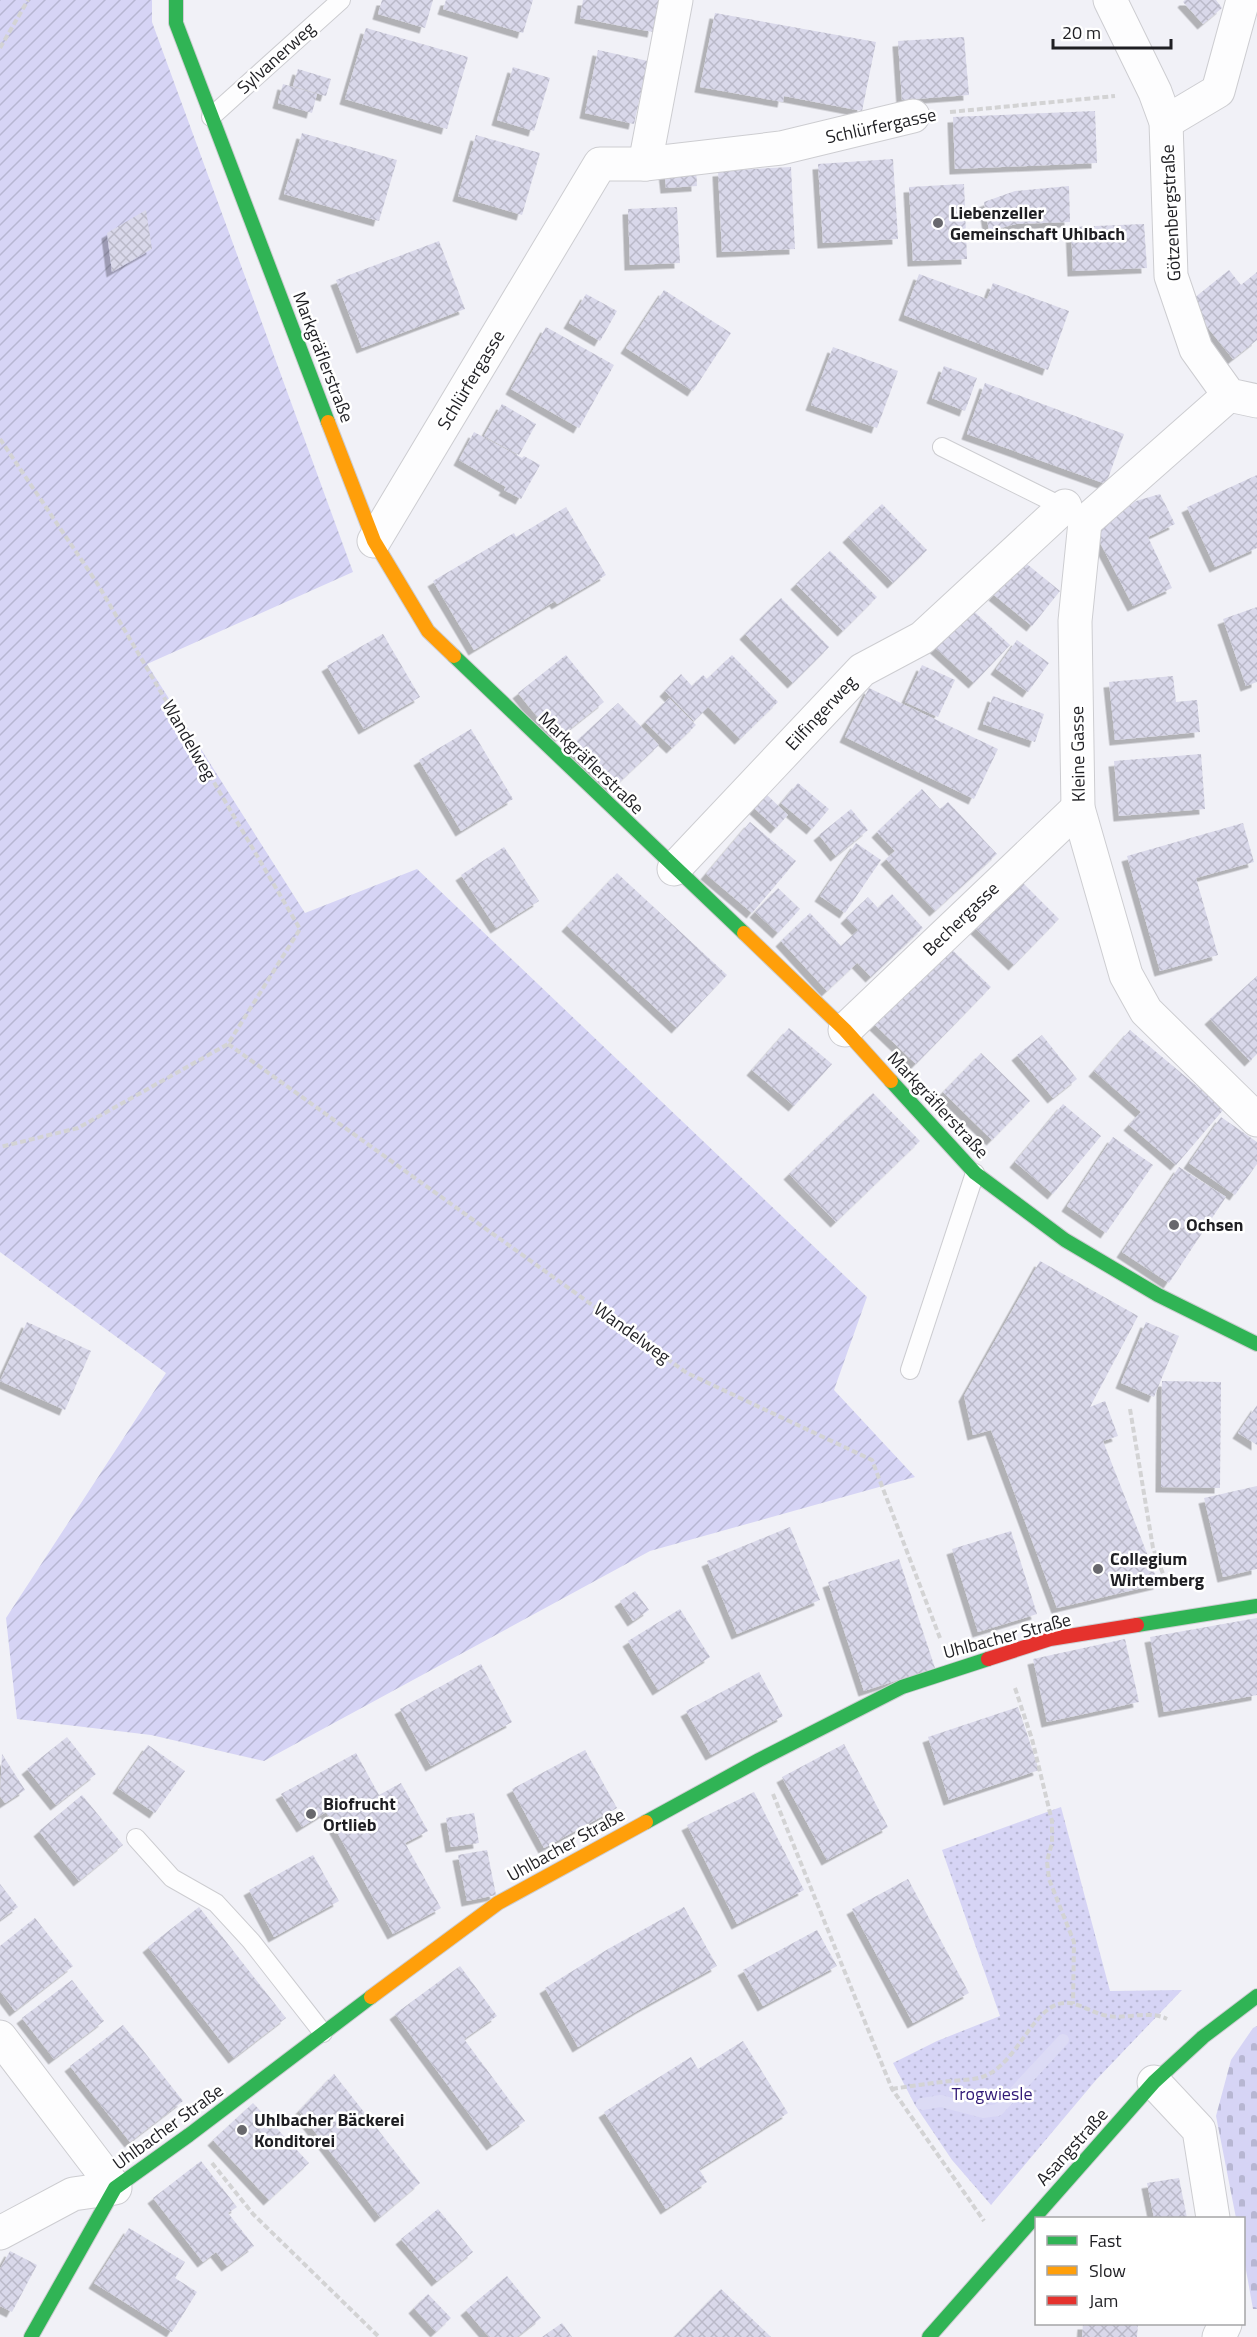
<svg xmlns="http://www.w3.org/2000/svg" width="1257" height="2337" font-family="'Titillium Web',sans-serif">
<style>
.grass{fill:url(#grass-dots)}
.cemetery{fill:url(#cemetery-stones)}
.garden{fill:url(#garden-furrows)}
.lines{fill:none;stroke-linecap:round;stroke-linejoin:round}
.stream{stroke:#dcdbf5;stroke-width:12}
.building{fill:url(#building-cross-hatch);filter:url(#shadow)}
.lane-casing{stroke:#cdcdd1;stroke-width:20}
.street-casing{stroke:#cdcdd1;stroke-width:35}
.fast-casing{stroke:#cdcdd1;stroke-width:16}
.slow-casing{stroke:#cdcdd1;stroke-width:16}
.jam-casing{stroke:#cdcdd1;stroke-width:16}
.path{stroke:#d3d3d4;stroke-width:4;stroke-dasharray:6 3;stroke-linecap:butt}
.lane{stroke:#fdfdfe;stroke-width:18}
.street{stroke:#fdfdfe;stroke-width:33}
.fast{stroke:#30b455;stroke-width:14}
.slow{stroke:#ff9f0a;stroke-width:14}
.jam{stroke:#e5322d;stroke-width:14}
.poi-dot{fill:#68686d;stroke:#fff;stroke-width:2}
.labels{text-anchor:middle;stroke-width:5;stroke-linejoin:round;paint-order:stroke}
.street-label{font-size:18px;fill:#1f1f23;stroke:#fff}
.poi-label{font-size:18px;font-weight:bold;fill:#1f1f23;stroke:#fff;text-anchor:start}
.park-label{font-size:18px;fill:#311a76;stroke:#fff}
</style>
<defs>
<pattern id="grass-dots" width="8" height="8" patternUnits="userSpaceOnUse" patternTransform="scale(1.5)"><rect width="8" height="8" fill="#d6d4f5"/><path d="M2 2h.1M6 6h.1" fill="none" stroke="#b7b6d2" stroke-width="1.8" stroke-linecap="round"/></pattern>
<pattern id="cemetery-stones" width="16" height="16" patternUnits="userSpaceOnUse" patternTransform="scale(1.5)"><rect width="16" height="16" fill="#d6d4f5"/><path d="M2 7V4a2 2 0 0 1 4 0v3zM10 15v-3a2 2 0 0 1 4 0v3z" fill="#b7b6d2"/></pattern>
<pattern id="garden-furrows" width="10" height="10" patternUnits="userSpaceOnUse" patternTransform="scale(1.5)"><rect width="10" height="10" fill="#d6d4f5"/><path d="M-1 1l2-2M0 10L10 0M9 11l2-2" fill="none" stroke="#b7b6d2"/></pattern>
<pattern id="building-cross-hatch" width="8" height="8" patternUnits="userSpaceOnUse" patternTransform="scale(1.5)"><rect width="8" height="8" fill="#d9d8ea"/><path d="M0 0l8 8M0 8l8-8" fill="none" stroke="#bab9c8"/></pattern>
<filter id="shadow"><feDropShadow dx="-5.5" dy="5.5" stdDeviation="0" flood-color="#0004"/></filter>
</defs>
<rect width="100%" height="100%" fill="#f1f1f7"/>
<polygon class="grass" points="1061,1807 1110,1991 1182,1990 1096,2080 991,2205 952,2160 915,2105 893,2063 937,2041 1000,2016 942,1850"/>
<polygon class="cemetery" points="1257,2026 1257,2309 1253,2309 1244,2259 1244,2218 1236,2218 1216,2116 1231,2060 1253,2028"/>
<polygon class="garden" points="0,0 152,0 152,22 353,572 147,664 305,913 417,869 867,1297 834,1390 915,1477 650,1551 264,1761 151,1735 17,1719 6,1618 166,1373 0,1252"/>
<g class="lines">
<polyline class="stream" points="922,2104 941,2101 983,2112 998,2110 1063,2040"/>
</g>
<g class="building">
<polygon points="382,0 433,0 425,28 378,14"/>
<polygon points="446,0 533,0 523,33 443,9"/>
<polygon points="583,0 659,0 653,32 580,18"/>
<polygon points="1185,0 1216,0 1222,8 1203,24 1183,2"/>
<polygon points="715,13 876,42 862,111 784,96 783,102 700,87"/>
<polygon points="366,28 468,57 447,129 345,99"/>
<polygon points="964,37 969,95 902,100 898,41"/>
<polygon points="598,50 648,61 634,124 585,113"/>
<polygon points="513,67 550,78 534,131 497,120"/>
<polygon points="298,69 331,79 326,96 293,86"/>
<polygon points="283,84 317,94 312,113 278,103"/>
<polygon points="1095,111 1097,163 955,169 953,117"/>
<polygon points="302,133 397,160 379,221 284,194"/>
<polygon points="476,135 540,153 522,215 458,196"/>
<polygon points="893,159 898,239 823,243 818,164"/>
<polygon points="791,167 795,249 722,252 718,171"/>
<polygon points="696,168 697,186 666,188 664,170"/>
<polygon points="964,184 967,259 913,261 909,187"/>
<polygon points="1069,186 1070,222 1016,224 989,231 984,202 1015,191"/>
<polygon points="677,207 680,263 630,265 628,209"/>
<polygon points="146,210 152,249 112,272 107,233"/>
<polygon points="1144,224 1147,268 1073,271 1071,227"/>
<polygon points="439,241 465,309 362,348 336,280"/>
<polygon points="1229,270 1241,285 1257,272 1257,340 1233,359 1188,303"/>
<polygon points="919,274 987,299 993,283 1069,311 1048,370 904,315"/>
<polygon points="664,290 731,333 693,391 626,348"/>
<polygon points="586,294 617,311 600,341 569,323"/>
<polygon points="546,327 614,365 579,428 511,389"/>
<polygon points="833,347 898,371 877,428 811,405"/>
<polygon points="944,366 977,378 965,411 932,398"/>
<polygon points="985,383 1124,434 1106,484 967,434"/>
<polygon points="502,404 536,424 519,455 484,436"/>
<polygon points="474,432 522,458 524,456 540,465 521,499 504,490 506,487 459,460"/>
<polygon points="1257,475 1257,548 1215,567 1187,507"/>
<polygon points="1160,494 1175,524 1148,537 1172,588 1133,606 1094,531 1136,501"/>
<polygon points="882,504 927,550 893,583 848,537"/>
<polygon points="566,507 606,575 557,604 555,601 474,650 433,581 514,533 516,537"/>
<polygon points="830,551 877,597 843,631 796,584"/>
<polygon points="1022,560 1060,591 1032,626 994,595"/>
<polygon points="781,598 829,647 793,683 745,634"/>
<polygon points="965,603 1010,645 974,683 929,642"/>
<polygon points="1257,607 1257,682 1246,686 1223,619"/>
<polygon points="383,634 420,697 364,729 327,666"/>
<polygon points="1017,640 1049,663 1028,692 996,669"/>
<polygon points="566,655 604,702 556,740 518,693"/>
<polygon points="732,655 778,702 740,739 708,707 694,721 665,691 681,674 692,686 703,675 707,679"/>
<polygon points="922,665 955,680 938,717 905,702"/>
<polygon points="1173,676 1176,702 1197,700 1200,732 1115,740 1109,682"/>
<polygon points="869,688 998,749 974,799 845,737"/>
<polygon points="993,696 1044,714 1035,742 983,724"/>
<polygon points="669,698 696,725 672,748 645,722"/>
<polygon points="618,703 659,745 610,791 569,748"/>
<polygon points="471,729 513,799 461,831 419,760"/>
<polygon points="1201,754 1205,809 1119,816 1114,761"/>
<polygon points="798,783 829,809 812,829 781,803"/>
<polygon points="922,789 940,809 948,802 997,854 935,911 886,859 895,851 877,832"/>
<polygon points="765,793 788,815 776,828 753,807"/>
<polygon points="851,809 868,830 836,856 819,835"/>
<polygon points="750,822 796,861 752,913 706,874"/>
<polygon points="1243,823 1254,862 1196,878 1218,955 1160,971 1127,856"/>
<polygon points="856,843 881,860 845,913 820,896"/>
<polygon points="504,847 539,901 496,928 461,875"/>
<polygon points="617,873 727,975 677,1028 567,926"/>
<polygon points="1016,876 1059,919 1014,965 970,923"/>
<polygon points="778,888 800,909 778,933 755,912"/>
<polygon points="892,894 923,928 871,977 848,953 857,963 827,991 781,941 810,913 841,946 858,930 846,918 868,897 878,908"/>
<polygon points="947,945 991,987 916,1064 872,1022"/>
<polygon points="1257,976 1257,1054 1250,1061 1210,1019"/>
<polygon points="789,1028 832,1064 794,1106 752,1070"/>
<polygon points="1130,1030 1224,1109 1176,1165 1129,1125 1141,1112 1094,1071"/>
<polygon points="1042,1035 1077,1079 1053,1098 1017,1055"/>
<polygon points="981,1053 1030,1101 992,1140 943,1092"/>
<polygon points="873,1093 920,1141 836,1222 789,1174"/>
<polygon points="1063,1104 1101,1136 1053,1194 1015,1162"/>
<polygon points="1221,1117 1257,1142 1257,1164 1235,1195 1189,1163"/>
<polygon points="1113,1137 1153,1165 1106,1233 1067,1206"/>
<polygon points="1179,1167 1226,1197 1169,1283 1122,1252"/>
<polygon points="1040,1261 1138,1316 1090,1407 1105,1401 1118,1436 1103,1441 1159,1584 1057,1608 991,1430 973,1435 964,1396"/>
<polygon points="27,1322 91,1351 65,1410 0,1381"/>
<polygon points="1146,1322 1179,1336 1154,1397 1121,1383"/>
<polygon points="1162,1381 1221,1382 1220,1488 1161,1487"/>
<polygon points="1257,1405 1257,1445 1238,1433"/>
<polygon points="1257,1486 1257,1569 1223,1577 1204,1498"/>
<polygon points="790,1527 820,1600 737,1634 707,1561"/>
<polygon points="1011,1531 1037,1614 978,1632 952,1549"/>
<polygon points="899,1559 935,1668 864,1691 828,1582"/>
<polygon points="635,1591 649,1610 633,1621 620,1601"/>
<polygon points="680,1609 710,1657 658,1690 628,1641"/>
<polygon points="1257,1618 1257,1695 1164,1712 1150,1637"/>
<polygon points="1125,1639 1139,1702 1047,1722 1033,1659"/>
<polygon points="481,1664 512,1722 431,1766 400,1709"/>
<polygon points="759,1672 783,1716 711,1755 686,1711"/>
<polygon points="1018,1707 1039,1770 949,1800 928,1737"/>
<polygon points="67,1737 96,1774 56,1805 27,1769"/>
<polygon points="844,1744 888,1827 827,1860 782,1777"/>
<polygon points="148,1745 185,1771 155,1813 118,1788"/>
<polygon points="585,1750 617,1808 544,1848 512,1789"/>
<polygon points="356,1753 379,1795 401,1783 428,1831 405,1843 441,1908 393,1934 326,1812 302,1827 281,1794"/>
<polygon points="2,1754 25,1790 5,1803 0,1796"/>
<polygon points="754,1792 804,1890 737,1924 687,1825"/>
<polygon points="82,1795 123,1845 79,1881 39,1831"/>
<polygon points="474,1813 479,1843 451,1847 446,1818"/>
<polygon points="487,1850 496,1895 467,1901 458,1855"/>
<polygon points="313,1855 339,1901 274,1937 249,1890"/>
<polygon points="908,1879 969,1993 913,2023 852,1909"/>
<polygon points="0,1884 18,1907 0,1920"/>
<polygon points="199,1907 286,2018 234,2058 148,1947"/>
<polygon points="684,1907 717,1966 642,2008 578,2047 545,1988 608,1949"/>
<polygon points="35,1918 73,1966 15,2011 0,1991 0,1946"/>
<polygon points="817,1930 837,1966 763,2006 743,1970"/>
<polygon points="460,1966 497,2016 464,2039 525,2121 492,2145 395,2014"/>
<polygon points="72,1980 104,2021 54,2059 22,2018"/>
<polygon points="123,2025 183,2101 130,2142 70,2066"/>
<polygon points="743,2041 788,2113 699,2169 707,2182 666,2209 604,2112 691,2057 698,2069"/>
<polygon points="334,2074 420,2183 380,2217 299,2111"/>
<polygon points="253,2103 309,2163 269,2200 213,2140"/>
<polygon points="201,2161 237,2207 228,2213 254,2246 227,2266 216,2252 203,2262 153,2198"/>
<polygon points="1179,2178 1187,2218 1154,2218 1147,2183"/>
<polygon points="438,2209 473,2252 437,2281 401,2239"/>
<polygon points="129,2228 185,2262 175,2278 197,2292 172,2332 94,2283"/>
<polygon points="10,2251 37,2265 12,2312 0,2306 0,2269"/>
<polygon points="507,2276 541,2318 517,2337 489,2337 466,2310"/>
<polygon points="721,2289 771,2337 674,2337"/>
<polygon points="428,2294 451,2318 436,2332 414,2308"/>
<polygon points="562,2323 572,2337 542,2337"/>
<polygon points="1083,2324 1138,2324 1137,2337 1082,2337"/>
</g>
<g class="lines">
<g class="lane-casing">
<g id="lane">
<polyline points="211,117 341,0"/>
<polyline points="942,447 1069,510"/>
<polyline points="910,1370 975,1173"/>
<polyline points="136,1838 172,1878 216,1903 251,1941 323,2033"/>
</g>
</g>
<g class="street-casing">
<g id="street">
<polyline points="1110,0 1155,92 1166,122 1171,276 1196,349 1229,395 1257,401"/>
<polyline points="1166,122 1218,91 1243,0"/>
<polyline points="645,164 676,0"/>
<polyline points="1229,395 1085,522 1075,621 1078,808 1126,975 1146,1011 1257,1120"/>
<polyline points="374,541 600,164 645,164 781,148 913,116"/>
<polyline points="674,869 862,670 922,638 1065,506"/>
<polyline points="845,1030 1078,808"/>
<polyline points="0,2037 115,2188 73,2194 0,2233"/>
<polyline points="1154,2082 1199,2130 1213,2218"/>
<polyline points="1219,2337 1225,2324"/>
</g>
</g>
<g class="fast-casing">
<g id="fast">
<polyline points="176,0 176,23 328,422"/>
<polyline points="454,656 744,933"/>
<polyline points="891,1081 975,1173 1065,1240 1158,1295 1257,1344"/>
<polyline points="1137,1625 1257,1606"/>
<polyline points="646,1822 759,1760 902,1687 988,1659"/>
<polyline points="31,2337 115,2188 189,2135 371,1997"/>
<polyline points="929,2337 1154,2082 1203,2037 1257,1996"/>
</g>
</g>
<g class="slow-casing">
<g id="slow">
<polyline points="328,422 374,541 428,631 454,656"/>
<polyline points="744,933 845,1030 891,1081"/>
<polyline points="371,1997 498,1903 646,1822"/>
</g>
</g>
<g class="jam-casing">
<polyline id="jam" points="988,1659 1050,1639 1137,1625"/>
</g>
<g class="path">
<polyline points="0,48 28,0"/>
<polyline points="950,112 1115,96"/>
<polyline points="0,439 97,583 300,929 228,1044 78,1128 0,1147"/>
<polyline points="228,1044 687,1373 872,1460 940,1638"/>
<polyline points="1130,1409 1153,1548 1167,1584"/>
<polyline points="1015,1688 1032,1739 1052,1821 1052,1843 1047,1861 1049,1879 1074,1942 1073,2004"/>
<polyline points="773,1794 892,2089 984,2221"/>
<path d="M892 2089C911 2086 931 2083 951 2081 961 2080 973 2080 982 2077 1019 2065 1034 1999 1069 2003 1083 2005 1095 2014 1108 2016 1128 2019 1149 2010 1167 2019"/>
<polyline points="212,2163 253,2214 379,2337"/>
</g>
<use href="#lane" class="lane"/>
<use href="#street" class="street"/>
<use href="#fast" class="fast"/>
<use href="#slow" class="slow"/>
<use href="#jam" class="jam"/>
</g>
<g class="poi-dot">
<circle cx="938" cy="223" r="6"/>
<circle cx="1174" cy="1225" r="6"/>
<circle cx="1098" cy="1569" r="6"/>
<circle cx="311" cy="1814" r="6"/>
<circle cx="242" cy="2130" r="6"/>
</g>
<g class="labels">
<g class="street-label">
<text transform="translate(276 58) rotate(-42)" y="6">Sylvanerweg</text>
<text transform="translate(881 126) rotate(-12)" y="6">Schlürfergasse</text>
<text transform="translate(1171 213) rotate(-93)" y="6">Götzenbergstraße</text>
<text transform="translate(323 357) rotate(69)" y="6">Markgräflerstraße</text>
<text transform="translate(471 380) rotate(-59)" y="6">Schlürfergasse</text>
<text transform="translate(821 713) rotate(-47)" y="6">Eilfingerweg</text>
<text transform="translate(189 740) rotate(60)" y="6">Wandelweg</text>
<text transform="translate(1078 754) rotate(-91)" y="6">Kleine Gasse</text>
<text transform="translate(591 763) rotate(44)" y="6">Markgräflerstraße</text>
<text transform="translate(961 919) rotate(-44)" y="6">Bechergasse</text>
<text transform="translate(938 1105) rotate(47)" y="6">Markgräflerstraße</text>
<text transform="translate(632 1333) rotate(36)" y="6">Wandelweg</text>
<text transform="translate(1007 1636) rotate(-15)" y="6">Uhlbacher Straße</text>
<text transform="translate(566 1845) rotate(-29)" y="6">Uhlbacher Straße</text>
<text transform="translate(168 2127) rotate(-36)" y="6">Uhlbacher Straße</text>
<text transform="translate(1072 2147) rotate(-48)" y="6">Asangstraße</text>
</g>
<g class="poi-label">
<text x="950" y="219">Liebenzeller<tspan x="950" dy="21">Gemeinschaft Uhlbach</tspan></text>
<text x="1186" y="1231">Ochsen</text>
<text x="1110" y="1565">Collegium<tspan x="1110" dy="21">Wirtemberg</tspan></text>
<text x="323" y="1810">Biofrucht<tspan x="323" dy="21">Ortlieb</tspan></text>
<text x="254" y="2126">Uhlbacher Bäckerei<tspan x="254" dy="21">Konditorei</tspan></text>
</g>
<g class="park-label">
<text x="992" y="2100">Trogwiesle</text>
</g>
</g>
<rect x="1035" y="2217" width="210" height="108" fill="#ffffff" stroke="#a5a5a7" stroke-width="1.5"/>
<rect x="1047" y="2236" width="30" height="9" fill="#30b455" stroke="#a5a5a7" stroke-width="1.5"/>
<text x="1089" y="2247" font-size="18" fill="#1f1f23">Fast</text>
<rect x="1047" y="2266" width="30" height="9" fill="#ff9f0a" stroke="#a5a5a7" stroke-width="1.5"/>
<text x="1089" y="2277" font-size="18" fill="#1f1f23">Slow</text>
<rect x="1047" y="2296" width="30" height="9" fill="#e5322d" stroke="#a5a5a7" stroke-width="1.5"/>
<text x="1089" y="2307" font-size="18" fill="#1f1f23">Jam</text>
<path d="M1053 39v9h118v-9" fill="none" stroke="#1f1f23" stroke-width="3"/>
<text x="1062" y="39" font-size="18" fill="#1f1f23" stroke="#ffffff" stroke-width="4.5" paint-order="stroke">20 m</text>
</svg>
